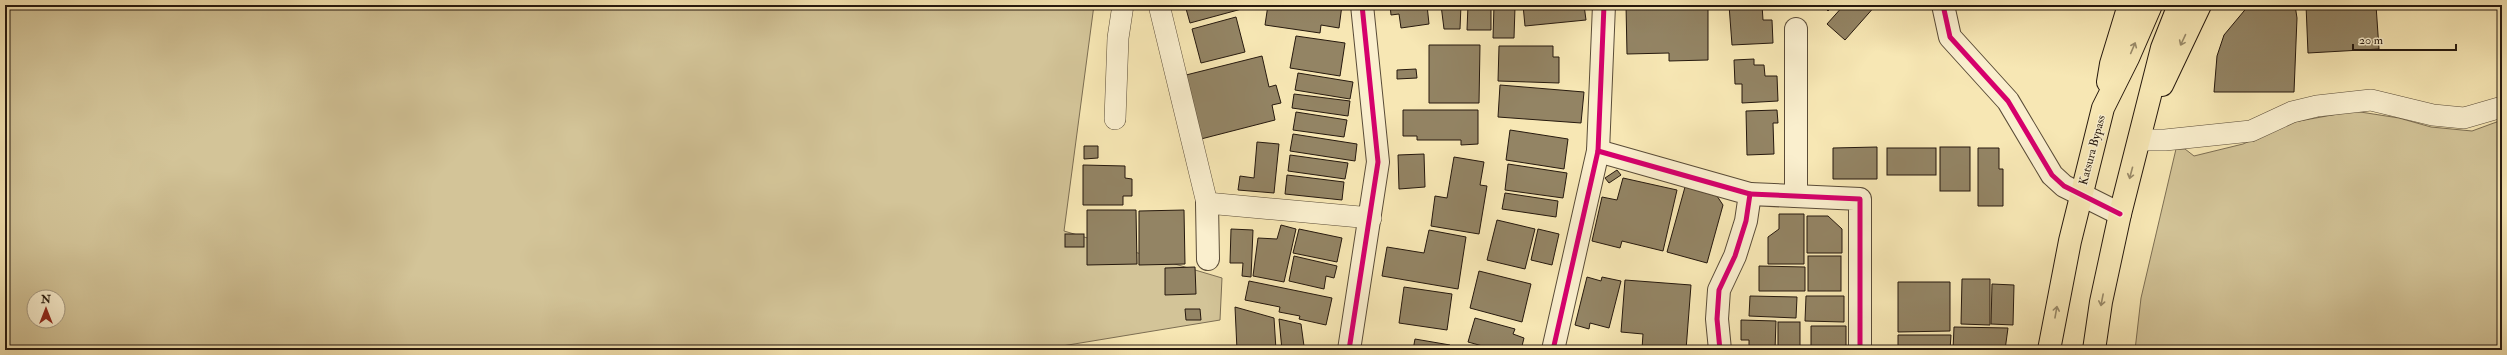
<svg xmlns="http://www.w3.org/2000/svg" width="2507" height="355" font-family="'IM FELL Double Pica',serif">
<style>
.green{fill:#d3c498;stroke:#7c6e53;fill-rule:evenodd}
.building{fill:#938464;stroke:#26190e}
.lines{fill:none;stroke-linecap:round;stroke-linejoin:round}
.lane-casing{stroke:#5a4c38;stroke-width:22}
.street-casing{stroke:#5a4c38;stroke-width:24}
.highway-casing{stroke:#26190e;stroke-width:24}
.lane{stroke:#faefce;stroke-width:21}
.street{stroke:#faefce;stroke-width:22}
.highway{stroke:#f7e7b4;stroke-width:22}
.cycleway-casing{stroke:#faefce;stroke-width:8}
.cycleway{stroke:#d6006c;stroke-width:5}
.oneway{stroke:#998a69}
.labels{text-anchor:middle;stroke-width:3;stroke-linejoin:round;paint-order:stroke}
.street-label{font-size:12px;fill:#26190e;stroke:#faefce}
</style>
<rect width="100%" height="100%" fill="#f7e7b4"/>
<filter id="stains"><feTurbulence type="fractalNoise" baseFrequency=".005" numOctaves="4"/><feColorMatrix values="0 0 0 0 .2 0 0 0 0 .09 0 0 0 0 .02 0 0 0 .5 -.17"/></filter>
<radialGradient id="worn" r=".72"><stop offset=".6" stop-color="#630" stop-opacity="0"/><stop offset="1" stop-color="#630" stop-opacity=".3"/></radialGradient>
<g class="green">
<path d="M5 5H1094L1064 231 1222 278 1220 320 1062 346 1061 350H5ZM34 297H58V321H34Z"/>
<polygon points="2354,111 2399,118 2431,127 2472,131 2502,120 2502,350 2135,350 2141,298 2176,149 2185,149 2194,156 2243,144 2294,122"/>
</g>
<g class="building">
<polygon points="1185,5 1248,5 1249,7 1190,23"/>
<polygon points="1268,5 1342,5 1339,28 1321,25 1320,33 1265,25"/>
<polygon points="1390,5 1427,5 1429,24 1401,28 1399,14 1391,15"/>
<polygon points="1441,5 1461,5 1460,29 1444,29"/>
<polygon points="1468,5 1491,5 1491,30 1467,30"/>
<polygon points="1494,5 1515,7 1514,38 1493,38"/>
<polygon points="1523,5 1584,5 1586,20 1525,26"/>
<polygon points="1626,5 1708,7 1708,60 1669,61 1669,53 1627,54"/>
<polygon points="1729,5 1762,5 1763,20 1772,20 1773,43 1732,45"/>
<polygon points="1822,5 1834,5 1828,11"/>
<polygon points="1844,5 1876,5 1845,40 1827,24"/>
<polygon points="2249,5 2295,5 2297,18 2294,92 2214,92 2217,56 2224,35"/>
<polygon points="2306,5 2376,5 2379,49 2308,53"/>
<polygon points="1236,17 1245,52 1201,63 1192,29"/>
<polygon points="1296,36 1345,43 1340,76 1290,68"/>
<polygon points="1429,45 1480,45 1479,103 1429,103"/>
<polygon points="1499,46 1553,46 1553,57 1559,57 1559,83 1498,81"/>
<polygon points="1262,56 1269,87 1276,85 1281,103 1272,105 1275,120 1201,139 1186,75"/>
<polygon points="1754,59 1754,65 1764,65 1765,76 1777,76 1778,101 1742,103 1742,84 1735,84 1734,60"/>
<polygon points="1416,69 1417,78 1397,79 1397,70"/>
<polygon points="1298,73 1353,82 1350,99 1295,90"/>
<polygon points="1500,85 1584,92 1581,123 1498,117"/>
<polygon points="1294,94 1350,101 1348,116 1292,108"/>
<polygon points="1403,110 1478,110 1478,144 1461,145 1461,140 1417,140 1417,136 1403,136"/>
<polygon points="1777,110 1778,123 1773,123 1774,154 1747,155 1746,111"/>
<polygon points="1296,112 1347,120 1344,137 1293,130"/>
<polygon points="1510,130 1568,139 1564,169 1506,160"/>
<polygon points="1293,134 1357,144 1355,161 1290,151"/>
<polygon points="1257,142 1279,144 1274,193 1238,190 1240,176 1254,178"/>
<polygon points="1084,146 1098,146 1098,158 1084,159"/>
<polygon points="1877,147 1877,179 1833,179 1833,148"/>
<rect x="1940" y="147" width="30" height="44"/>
<rect x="1887" y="148" width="49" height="27"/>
<polygon points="1978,148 1999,148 1999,169 2003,169 2003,206 1978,206"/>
<polygon points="1424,154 1425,187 1399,189 1398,155"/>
<polygon points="1290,155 1348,163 1345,179 1288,171"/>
<polygon points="1454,157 1484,162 1480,185 1487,186 1479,234 1431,226 1435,196 1447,198"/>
<polygon points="1508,164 1567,173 1563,198 1505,190"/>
<polygon points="1083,165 1125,166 1125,178 1132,179 1132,196 1123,196 1123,205 1083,205"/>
<polygon points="1617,170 1621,175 1609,183 1605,178"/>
<polygon points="1287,175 1344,182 1342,200 1285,194"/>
<polygon points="1623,178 1677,190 1663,251 1622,241 1620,248 1592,241 1602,197 1617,200"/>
<polygon points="1685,187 1717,196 1723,205 1707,263 1667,252"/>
<polygon points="1505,193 1558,201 1556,217 1502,209"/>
<polygon points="1087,210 1136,210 1137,264 1087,265"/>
<polygon points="1184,210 1185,264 1139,265 1139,211"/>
<polygon points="1779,214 1804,214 1804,264 1768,264 1768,237 1779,229"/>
<polygon points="1807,216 1828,216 1842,229 1842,253 1807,253"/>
<polygon points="1497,220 1535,229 1525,269 1487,260"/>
<polygon points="1281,225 1296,229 1284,282 1253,276 1258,238 1277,239"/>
<polygon points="1231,229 1253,230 1251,277 1242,276 1243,263 1230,263"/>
<polygon points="1299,229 1342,238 1337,262 1293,253"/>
<polygon points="1538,229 1559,234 1552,265 1531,260"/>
<polygon points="1429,230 1466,237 1458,289 1382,276 1387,247 1424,253"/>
<rect x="1065" y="234" width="19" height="13"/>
<polygon points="1294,256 1337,266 1334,278 1326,276 1324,289 1289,281"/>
<rect x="1808" y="256" width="33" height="35"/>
<polygon points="1759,266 1805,267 1805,291 1759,291"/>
<polygon points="1195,267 1196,294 1165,295 1165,268"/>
<polygon points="1479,271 1531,284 1522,322 1470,308"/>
<polygon points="1587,277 1601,281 1602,277 1621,281 1609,328 1590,323 1589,329 1575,325"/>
<polygon points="1962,279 1990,279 1990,325 1961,324"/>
<polygon points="1625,280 1691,285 1686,350 1642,349 1643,334 1621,332"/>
<polygon points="1249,281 1332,298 1326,325 1299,319 1300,316 1279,312 1280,307 1245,300"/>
<polygon points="1898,282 1950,282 1950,331 1898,332"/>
<polygon points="1992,284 2014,285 2013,325 1991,324"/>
<polygon points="1404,287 1452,294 1447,330 1399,323"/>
<polygon points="1750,296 1797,297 1796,318 1749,316"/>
<polygon points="1806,296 1844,296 1844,322 1805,321"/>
<polygon points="1235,307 1274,318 1276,350 1237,350"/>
<polygon points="1185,309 1200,309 1201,320 1186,320"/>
<polygon points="1475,318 1515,329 1513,334 1524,338 1521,350 1497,350 1468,342"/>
<polygon points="1279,319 1301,324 1304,346 1319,346 1319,350 1282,350"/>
<polygon points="1741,320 1776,321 1775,350 1749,350 1749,340 1741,340"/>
<rect x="1778" y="322" width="22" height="28"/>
<polygon points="1811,326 1846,326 1846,350 1811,349"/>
<polygon points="1954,327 2008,328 2005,350 1953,350"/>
<polygon points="1898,335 1951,335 1950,350 1898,350"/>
<polygon points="1415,339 1450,345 1450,350 1413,350"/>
</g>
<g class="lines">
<g class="lane-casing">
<g id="lane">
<polyline points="1159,5 1207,203 1371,218"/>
<polyline points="1115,119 1118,38 1123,5"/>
<polyline points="2139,140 2165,140 2251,131 2292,112 2317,106 2371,100 2433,115 2464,118 2502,107"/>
</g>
</g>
<g class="street-casing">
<g id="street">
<polyline points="1943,5 1950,37 2008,101 2052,175 2064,186 2120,214"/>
<polyline points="1796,29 1796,196"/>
<polyline points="1598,151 1750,194 1746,221 1735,256 1719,290 1717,319 1720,350"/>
<polyline points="1750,194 1860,199 1860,350"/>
<polyline points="1207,203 1208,259"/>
<polyline points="1349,350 1378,162 1362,5"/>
<polyline points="1553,350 1598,151 1604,5"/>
</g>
</g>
<g class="highway-casing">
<g id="highway">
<polyline points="2108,82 2111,64 2129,5"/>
<polyline points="2162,85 2200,5"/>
<polyline points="2049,350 2070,241 2103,108 2128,58 2151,5"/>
<polyline points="2094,350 2101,302 2120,214 2162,48 2179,5"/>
</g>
</g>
<use href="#lane" class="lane"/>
<use href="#street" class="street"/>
<use href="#highway" class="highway"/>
<g class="cycleway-casing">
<g id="cycleway">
<polyline points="1943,5 1950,37 2008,101 2052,175 2064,186 2120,214"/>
<polyline points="1598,151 1750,194 1746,221 1735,256 1719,290 1717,319 1720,350"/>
<polyline points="1750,194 1860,199 1860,350"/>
<polyline points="1349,350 1378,162 1362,5"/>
<polyline points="1553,350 1598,151 1604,5"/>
</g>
</g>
<use href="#cycleway" class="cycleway"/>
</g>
<defs><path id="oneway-shaft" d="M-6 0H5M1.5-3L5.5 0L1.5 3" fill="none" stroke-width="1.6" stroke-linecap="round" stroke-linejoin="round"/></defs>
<g class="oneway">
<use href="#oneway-shaft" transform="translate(2183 40) rotate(115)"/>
<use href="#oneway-shaft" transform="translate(2133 48) rotate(-67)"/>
<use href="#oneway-shaft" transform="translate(2131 173) rotate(105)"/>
<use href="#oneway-shaft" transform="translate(2102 300) rotate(101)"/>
<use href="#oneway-shaft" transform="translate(2056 312) rotate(-80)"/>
</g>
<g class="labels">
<g class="street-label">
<text transform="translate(2092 150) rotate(-75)" y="4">Katsura Bypass</text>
</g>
</g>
<rect width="2507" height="355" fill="none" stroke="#f7e7b4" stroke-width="20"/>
<rect x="6" y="6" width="2495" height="343" fill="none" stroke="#26190e" stroke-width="2"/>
<rect x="10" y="10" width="2487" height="335" fill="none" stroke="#26190e"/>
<g transform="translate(46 309)"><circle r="19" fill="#faefce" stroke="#a59981"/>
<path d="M0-3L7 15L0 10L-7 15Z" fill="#8f2418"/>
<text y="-6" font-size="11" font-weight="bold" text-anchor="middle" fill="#26190e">N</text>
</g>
<path d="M2353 44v6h103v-6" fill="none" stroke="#26190e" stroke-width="2"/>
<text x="2359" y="44" font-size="12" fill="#26190e" stroke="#faefce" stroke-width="3" paint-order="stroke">20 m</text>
<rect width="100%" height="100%" filter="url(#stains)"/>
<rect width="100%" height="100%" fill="url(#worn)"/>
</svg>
